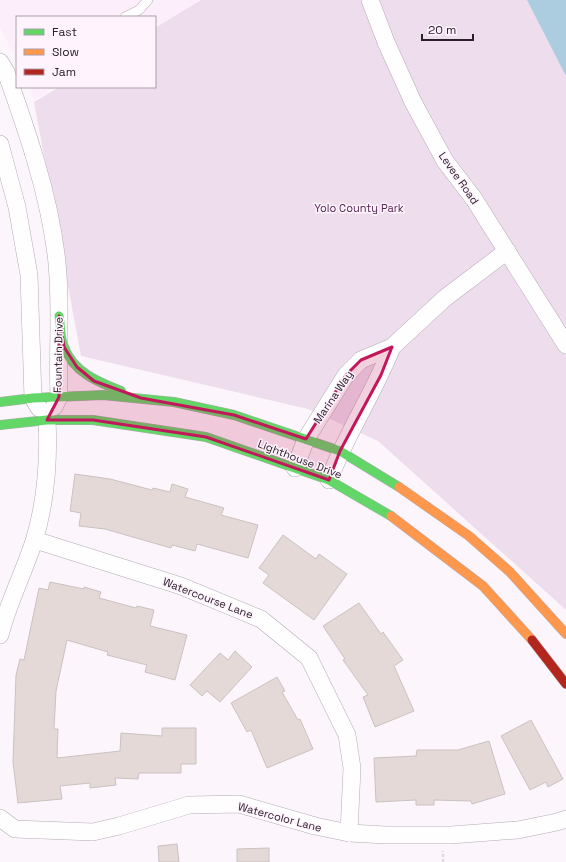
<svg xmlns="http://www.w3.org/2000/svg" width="566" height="862" font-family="'Space Grotesk',sans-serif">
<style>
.built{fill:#fdeefb}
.green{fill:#eedeed}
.water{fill:#abcddf}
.building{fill:#e4d9d7;stroke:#cac2c1}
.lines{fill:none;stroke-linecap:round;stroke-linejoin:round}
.lane-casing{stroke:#b3abb2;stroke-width:10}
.street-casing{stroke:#b3abb2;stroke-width:18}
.fast-casing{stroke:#b3abb2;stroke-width:10}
.slow-casing{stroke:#b3abb2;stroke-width:10}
.jam-casing{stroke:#b3abb2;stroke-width:10}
.path{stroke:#dddcdd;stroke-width:2.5;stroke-dasharray:3 2;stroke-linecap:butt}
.lane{stroke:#fffeff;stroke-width:9}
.street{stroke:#fffeff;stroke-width:17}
.fast{stroke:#63d668;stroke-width:9}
.slow{stroke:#ff974d;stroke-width:9}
.jam{stroke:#b3261e;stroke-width:9}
.marked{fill:#c2185b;fill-opacity:0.2;stroke:#c2185b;stroke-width:3;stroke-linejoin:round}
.labels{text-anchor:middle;stroke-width:3;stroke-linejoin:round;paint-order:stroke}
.street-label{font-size:11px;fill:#2b202a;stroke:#fff3fe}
.park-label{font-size:11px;fill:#522450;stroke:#fff3fe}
</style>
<rect width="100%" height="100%" fill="#fcf6fc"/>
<g class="built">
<polygon points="0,0 202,0 155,28 155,17 17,17 17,62 0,27"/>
<polygon points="29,87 55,87 35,99"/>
</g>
<polygon class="green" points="201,0 566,0 566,610 378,441 308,409 81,356 34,102 59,87 155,87 155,28"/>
<polygon class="water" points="527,0 566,0 566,76"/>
<g class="building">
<polygon points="75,474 110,479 152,490 153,488 170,492 172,484 188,489 185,497 224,508 221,515 258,525 248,558 197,544 195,551 172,545 171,548 105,529 79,526 81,513 70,511"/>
<polygon points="283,535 316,559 319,554 347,574 314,620 263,583 269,575 259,568"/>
<polygon points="50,582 84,589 84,587 101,592 99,598 136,608 137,606 154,610 150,626 187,635 175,680 145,672 147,665 107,655 108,652 67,640 56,691 54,729 58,729 57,758 120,751 121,733 162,736 162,728 196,728 196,764 181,764 181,773 139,773 138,779 115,778 116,785 90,788 90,783 60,786 62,799 18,803 13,762 16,675 20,659 24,660 39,588 48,590"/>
<polygon points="359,603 381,634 383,632 403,660 394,666 414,711 375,727 363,697 368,695 343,660 345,659 323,626"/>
<polygon points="235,651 252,667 220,702 207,691 202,696 190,685 220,653 228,660"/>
<polygon points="277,677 285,691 282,692 298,720 300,719 313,749 267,768 251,730 247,732 231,703"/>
<polygon points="531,720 563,779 548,787 546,782 530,790 501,736"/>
<polygon points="489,741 505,794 472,804 471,801 434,800 434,805 416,805 416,800 376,802 374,758 416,756 417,750 458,750"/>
<polygon points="177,844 179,862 159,862 158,846"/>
<polygon points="269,848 269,862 237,862 237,849"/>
</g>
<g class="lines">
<g class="lane-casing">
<polyline id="lane" points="125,17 139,10 148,0"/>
</g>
<g class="street-casing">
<g id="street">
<polyline points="370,0 386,42 413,102 445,161 474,199 566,345"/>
<path d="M0 62 6 72C27 131 48 191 56 254 62 301 57 349 59 397L54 407"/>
<polyline points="0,144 17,207 29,275 33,398 39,408"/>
<polyline points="295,468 306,439 346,375 361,360 392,347 445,298 507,251"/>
<path d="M329 480C346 434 374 393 392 347"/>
<polyline points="35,540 181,586 261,619 309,658 347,735 352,768 349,833"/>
<path d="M0 635C8 603 24 572 34 541 46 502 49 460 47 420"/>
<polyline points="0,818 15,829 93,832 119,826 189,805 239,804 315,826 349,833 386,835 451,835 518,830 557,822 566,819"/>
</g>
</g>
<g class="fast-casing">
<g id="fast">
<path d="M59 316C61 326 60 337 64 347 73 372 98 382 121 391"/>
<polyline points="0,402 33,398 103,395 174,402 234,415 340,451 399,487"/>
<polyline points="0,425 47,420 93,420 206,437 329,480 391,516"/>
</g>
</g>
<g class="slow-casing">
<g id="slow">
<polyline points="399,487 469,536 510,572 566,634"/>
<polyline points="391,516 483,586 532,640"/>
</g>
</g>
<g class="jam-casing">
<polyline id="jam" points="532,640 566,684"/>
</g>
<polyline class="path" points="443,862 443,851"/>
<use href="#lane" class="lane"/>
<use href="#street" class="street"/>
<use href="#fast" class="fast"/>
<use href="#slow" class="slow"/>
<use href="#jam" class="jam"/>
</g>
<path class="marked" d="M59 316 64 347 77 367 94 381 141 398 234 415 306 439 346 375 361 360 392 347 381 375 340 451 329 480 206 437 93 420H47L59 397Z"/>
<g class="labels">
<g class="street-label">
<text transform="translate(459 178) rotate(55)" y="4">Levee Road</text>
<text transform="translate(58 355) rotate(-89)" y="4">Fountain Drive</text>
<text transform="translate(333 397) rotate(-56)" y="4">Marina Way</text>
<text transform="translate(300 459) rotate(21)" y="4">Lighthouse Drive</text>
<text transform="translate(208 598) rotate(21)" y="4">Watercourse Lane</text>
<text transform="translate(280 817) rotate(15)" y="4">Watercolor Lane</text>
</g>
<g class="park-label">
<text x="359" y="212">Yolo County Park</text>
</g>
</g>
<rect x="16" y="16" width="140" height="72" fill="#fff3fe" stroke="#aa9fa9"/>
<rect x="24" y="29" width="20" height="6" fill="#63d668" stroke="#aa9fa9"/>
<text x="52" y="36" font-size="12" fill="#2b202a">Fast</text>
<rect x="24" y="49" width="20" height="6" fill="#ff974d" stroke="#aa9fa9"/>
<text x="52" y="56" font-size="12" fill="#2b202a">Slow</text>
<rect x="24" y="69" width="20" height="6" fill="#b3261e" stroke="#aa9fa9"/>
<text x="52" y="76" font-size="12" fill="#2b202a">Jam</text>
<path d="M422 34v6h51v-6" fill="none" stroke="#2b202a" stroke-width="2"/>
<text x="428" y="34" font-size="12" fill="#2b202a" stroke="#fff3fe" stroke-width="3" paint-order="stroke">20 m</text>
</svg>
